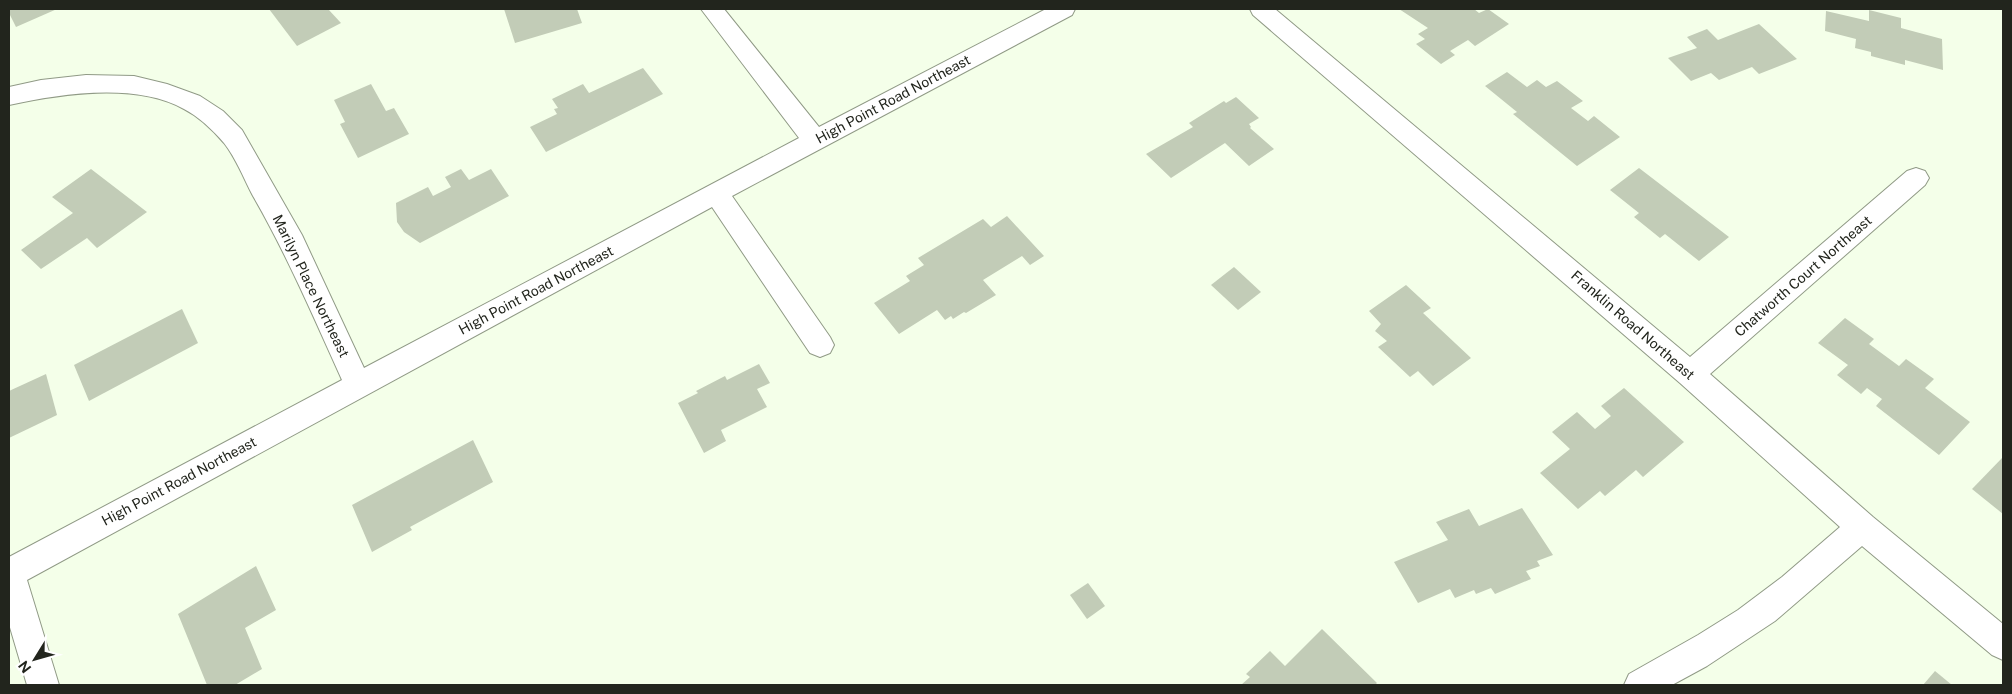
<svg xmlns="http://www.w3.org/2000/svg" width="2012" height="694" font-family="'Public Sans',sans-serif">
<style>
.building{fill:#c2ccb7}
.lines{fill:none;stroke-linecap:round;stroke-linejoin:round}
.minor-casing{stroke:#909a86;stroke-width:2}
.minor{fill:#fff;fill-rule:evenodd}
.labels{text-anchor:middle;stroke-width:4.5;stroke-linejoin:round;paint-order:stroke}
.street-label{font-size:14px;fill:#22251d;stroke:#fff}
</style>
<rect width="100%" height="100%" fill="#f4ffe9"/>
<g class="building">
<polygon points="9,9 57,9 16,27 9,13"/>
<polygon points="269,9 328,9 341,23 297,46"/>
<polygon points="504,9 577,9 582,23 515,43"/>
<polygon points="1399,9 1474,9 1479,13 1488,9 1509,24 1475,46 1468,40 1450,51 1455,55 1441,64 1416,44 1425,39 1418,34 1428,28"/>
<polygon points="1869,10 1901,18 1901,28 1942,39 1943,70 1905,60 1905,65 1871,56 1871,52 1855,48 1856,39 1825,31 1826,11 1869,21"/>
<polygon points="1759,24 1797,59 1759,74 1752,67 1719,80 1711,73 1691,81 1668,58 1697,48 1687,37 1707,29 1718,40"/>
<polygon points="643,68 663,94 546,152 530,127 557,114 554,109 558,108 552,99 583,84 589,93"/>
<polygon points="1507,72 1527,87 1537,80 1546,87 1557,81 1583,101 1571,108 1588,121 1594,116 1620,137 1577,166 1513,114 1517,112 1485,86"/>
<polygon points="371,84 386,111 394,108 409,134 358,158 340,124 345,122 334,100"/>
<polygon points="1236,97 1259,118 1249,124 1251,127 1250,128 1274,149 1249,166 1225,143 1171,178 1146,154 1193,127 1189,123 1224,101 1226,103"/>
<polygon points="1639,168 1729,237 1699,261 1665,234 1660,238 1634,217 1639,213 1610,190"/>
<polygon points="91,169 147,212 97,248 87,238 41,269 21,250 73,213 52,197"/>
<polygon points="461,169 469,180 491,169 509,196 420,243 404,232 397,222 396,203 428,187 433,196 451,187 445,177"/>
<polygon points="1007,216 1044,256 1030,265 1022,256 983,280 996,295 966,313 964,312 953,319 951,316 945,320 937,310 899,334 874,303 910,281 906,276 924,265 918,258 983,219 991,227"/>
<polygon points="1234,267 1261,292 1238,310 1211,285"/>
<polygon points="1406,285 1431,308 1423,313 1471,358 1433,386 1418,371 1410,377 1378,347 1387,341 1375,331 1381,324 1369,311"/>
<polygon points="182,309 198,343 89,401 74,365"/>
<polygon points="1845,318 1874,339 1869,344 1899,366 1906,359 1934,379 1925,388 1970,422 1939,455 1876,406 1882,399 1867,388 1861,394 1837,375 1848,365 1818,343"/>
<polygon points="759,364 770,383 757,389 767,407 721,430 726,441 704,453 678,403 698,393 696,391 725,376 727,380"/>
<polygon points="46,374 57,415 9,438 9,391"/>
<polygon points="1624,388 1684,442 1643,477 1636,470 1605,496 1600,491 1578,509 1540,473 1570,449 1552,432 1577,412 1595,429 1611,416 1601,406"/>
<polygon points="473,440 493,482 410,527 412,530 372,552 352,505"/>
<polygon points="2003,457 2003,514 1972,489"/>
<polygon points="1522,508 1553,555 1537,561 1540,566 1526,571 1531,579 1495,594 1491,588 1476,594 1474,590 1455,598 1450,589 1418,603 1394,562 1448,540 1436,522 1469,509 1479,526"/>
<polygon points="256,566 276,610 245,628 262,669 235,685 207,685 178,614"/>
<polygon points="1088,583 1105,606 1087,619 1070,595"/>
<polygon points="1322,629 1377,683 1375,685 1241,685 1250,677 1246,674 1270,651 1285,666"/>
<polygon points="1935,671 1952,685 1923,685"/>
</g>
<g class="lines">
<g class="minor-casing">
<g id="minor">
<path d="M701 9H724L819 127 1046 9H1075L1072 15 732 196 830 337 834 345 830 353 820 357 810 353 712 207 27 580 59 685H27L9 624V557L342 380C314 318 287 255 253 196 244 179 236 158 224 143 213 130 198 116 184 109 135 82 60 94 9 105V87L41 80 86 75 134 76 167 84 200 96 223 111 242 130 302 235 364 368 799 138Z"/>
<polygon points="1250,9 1275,9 1690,357 1907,171 1916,168 1925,171 1929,178 1925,185 1710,374 1873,517 2003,624 2003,660 1992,655 1862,546 1775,621 1707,666 1672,685 1624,685 1629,674 1698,635 1738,610 1782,577 1840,527 1680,383 1253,15"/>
</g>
</g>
<use href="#minor" class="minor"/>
</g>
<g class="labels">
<g class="street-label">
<text transform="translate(893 99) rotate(-28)" y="5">High Point Road Northeast</text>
<text transform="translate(1803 276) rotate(-41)" y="5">Chatworth Court Northeast</text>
<text transform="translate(311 286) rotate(64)" y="5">Marilyn Place Northeast</text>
<text transform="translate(536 290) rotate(-28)" y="5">High Point Road Northeast</text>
<text transform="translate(1633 325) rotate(41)" y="5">Franklin Road Northeast</text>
<text transform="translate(179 481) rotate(-28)" y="5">High Point Road Northeast</text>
</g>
</g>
<rect width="2012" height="694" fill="none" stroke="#22251d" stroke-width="20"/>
<g transform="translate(35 659) rotate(233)" stroke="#ffffff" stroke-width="4" paint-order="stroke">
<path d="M0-4L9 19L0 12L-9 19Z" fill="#22251d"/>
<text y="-8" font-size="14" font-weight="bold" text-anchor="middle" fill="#22251d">N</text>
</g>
</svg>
